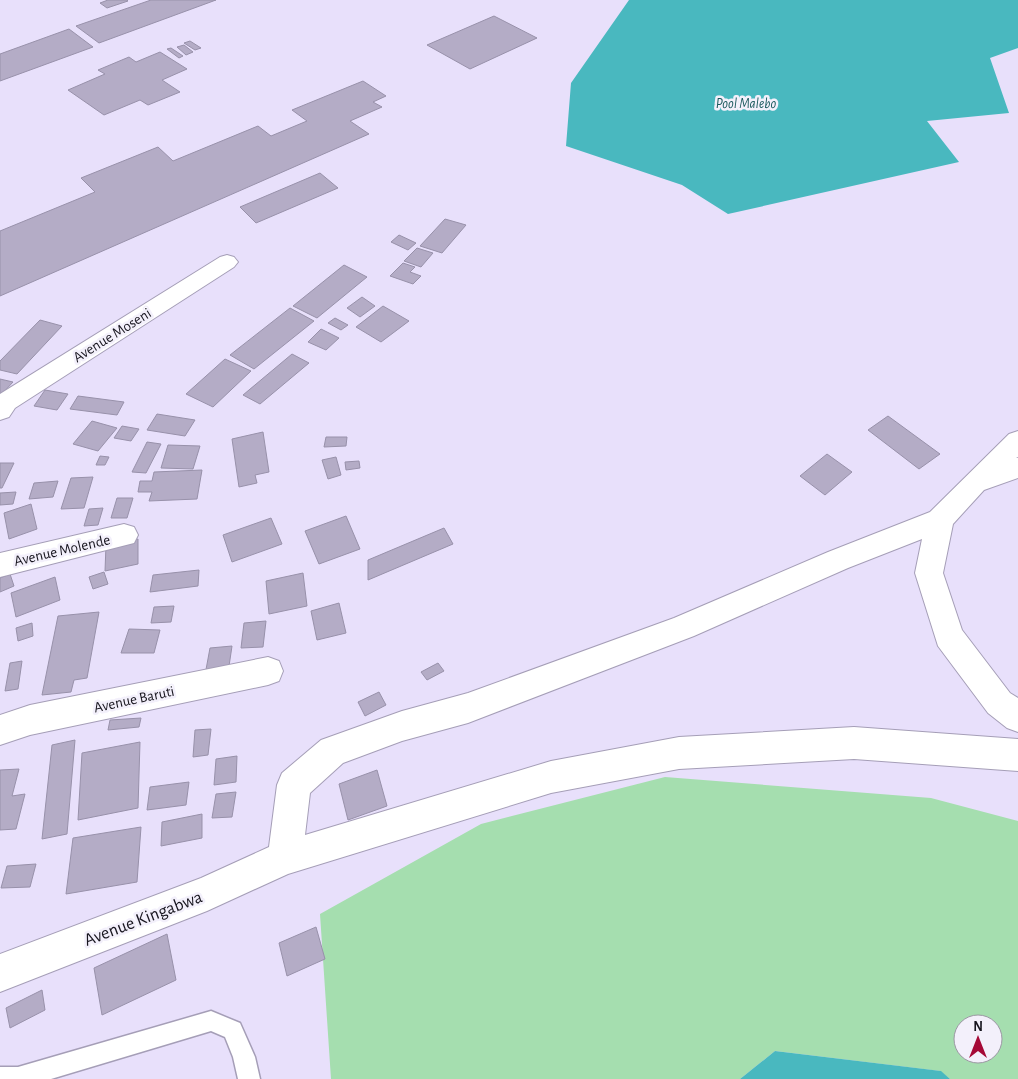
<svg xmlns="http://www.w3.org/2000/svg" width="1018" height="1079" font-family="'Alegreya Sans',sans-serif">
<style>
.green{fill:#a5deaf;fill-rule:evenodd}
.water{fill:#49b8bf}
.building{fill:#b4acc6;stroke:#9891aa}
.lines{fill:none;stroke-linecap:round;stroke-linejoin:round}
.service-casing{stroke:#a59eb7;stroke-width:3}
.minor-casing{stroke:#a59eb7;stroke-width:2}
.tertiary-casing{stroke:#a59eb7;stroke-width:2}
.service{fill:#fff;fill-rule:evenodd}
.minor{fill:#fff;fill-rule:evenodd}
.tertiary{fill:#fff;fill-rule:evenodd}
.labels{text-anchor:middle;stroke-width:5;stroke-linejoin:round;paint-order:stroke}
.far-water-label{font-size:14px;font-style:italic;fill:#19585c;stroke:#f3f0fb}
.street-label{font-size:15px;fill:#17151e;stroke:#f3f0fb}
.near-street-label{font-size:18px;fill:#17151e;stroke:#f3f0fb}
</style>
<rect width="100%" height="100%" fill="#e8e0fb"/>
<path class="green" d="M665 777 931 798 1018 821V1079H950L940 1071 775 1051 740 1079H331L320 914 481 824ZM963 1024H993V1054H963Z"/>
<g class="water">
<polygon points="629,0 1018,0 1018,48 990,58 1009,113 927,121 959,162 728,214 682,185 566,146 571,83"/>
<polygon points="775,1051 941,1071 950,1079 740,1079"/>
</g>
<g class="building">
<polygon points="108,0 127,0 128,1 107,8 100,3"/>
<polygon points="151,0 216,0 99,43 76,26"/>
<polygon points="494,16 537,38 470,69 427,45"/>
<polygon points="69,29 93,47 0,81 0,54"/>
<polygon points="190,41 201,48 195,50 184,43"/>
<polygon points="184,45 193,52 186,55 177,47"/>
<polygon points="171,48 183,56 179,58 167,49"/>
<polygon points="160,52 187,69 162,80 180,92 148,105 140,100 104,115 68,90 105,74 98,70 129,57 136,62"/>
<polygon points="363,81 386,96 373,102 382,107 350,121 369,134 0,296 0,231 95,192 81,178 158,147 173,161 258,126 271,136 307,121 292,110"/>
<polygon points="320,173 338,188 256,223 240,207"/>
<polygon points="445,219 466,225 442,253 420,246"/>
<polygon points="399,235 416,243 408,250 391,242"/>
<polygon points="417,248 433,253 421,267 404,261"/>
<polygon points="403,263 415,267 410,272 421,276 413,284 390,276"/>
<polygon points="344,265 367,277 317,318 293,306"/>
<polygon points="362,297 375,306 360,317 347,308"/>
<polygon points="383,306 409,321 381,342 356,327"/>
<polygon points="290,308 314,321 254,369 230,355"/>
<polygon points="335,318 348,325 341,330 328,323"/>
<polygon points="40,320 62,326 17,374 0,370 0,361"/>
<polygon points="321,329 339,338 326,350 308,342"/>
<polygon points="292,354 309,363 260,404 243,395"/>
<polygon points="225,359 251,371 213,407 186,394"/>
<polygon points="0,379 13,382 0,396"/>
<polygon points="45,390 68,394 57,410 34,406"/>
<polygon points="78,396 124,402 117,415 70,409"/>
<polygon points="157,414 195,420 185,436 147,430"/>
<polygon points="888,416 940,454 919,469 868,430"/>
<polygon points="92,421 117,428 98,451 73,444"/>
<polygon points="122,426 139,429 131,441 114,438"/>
<polygon points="263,432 269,472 255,475 257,483 239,487 232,439"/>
<polygon points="326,437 347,437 346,446 324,447"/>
<polygon points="147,442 161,444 146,473 132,472"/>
<polygon points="168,445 200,446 193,469 161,468"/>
<polygon points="827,454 852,472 825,495 800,476"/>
<polygon points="100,456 109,457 105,465 96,465"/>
<polygon points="336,457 341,475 328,479 322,460"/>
<polygon points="359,461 360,468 346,470 345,462"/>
<polygon points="0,463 14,463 2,488 0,488"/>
<polygon points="202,470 197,499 149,501 152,492 138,492 140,481 152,481 154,472"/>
<polygon points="93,477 84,508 61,509 71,478"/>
<polygon points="58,481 53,497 29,499 34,483"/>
<polygon points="16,492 13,504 0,505 0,493"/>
<polygon points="117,498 133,498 127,518 111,518"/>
<polygon points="31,504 37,529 9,539 4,513"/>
<polygon points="103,508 98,525 84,526 89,509"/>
<polygon points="346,516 360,549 319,564 305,531"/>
<polygon points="271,518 282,544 232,562 223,535"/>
<polygon points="444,528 453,544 368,580 368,560"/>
<polygon points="138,539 138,564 105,571 106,545"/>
<polygon points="199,570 198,586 150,592 153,575"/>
<polygon points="104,572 108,584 93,589 89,577"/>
<polygon points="303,573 307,606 269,614 266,581"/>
<polygon points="10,574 14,586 0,592 0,578"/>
<polygon points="55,577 60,600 16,617 11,593"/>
<polygon points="339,603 346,633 317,640 311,611"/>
<polygon points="174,606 171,622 151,623 154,607"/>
<polygon points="99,612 87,678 74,680 71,692 42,695 58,616"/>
<polygon points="266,621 263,647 241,648 244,623"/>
<polygon points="32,623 33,636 18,641 16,628"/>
<polygon points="129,629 160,630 154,653 121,653"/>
<polygon points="232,646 228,673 205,675 210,648"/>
<polygon points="22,661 18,689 5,691 10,663"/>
<polygon points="438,663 444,671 427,680 421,672"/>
<polygon points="379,692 386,705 365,716 358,702"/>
<polygon points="141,718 139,727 108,730 110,720"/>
<polygon points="211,729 208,755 193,757 195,730"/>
<polygon points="75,740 67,834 42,839 52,745"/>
<polygon points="140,742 138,808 78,820 82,753"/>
<polygon points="237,756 236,782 214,785 216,759"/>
<polygon points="19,769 12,796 25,794 16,829 0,830 0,770"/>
<polygon points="377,770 387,806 348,820 339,784"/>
<polygon points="189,782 186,805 147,810 150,787"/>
<polygon points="236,792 232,817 212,818 216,794"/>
<polygon points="202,814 202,838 161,846 162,822"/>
<polygon points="141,827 137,882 66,894 73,838"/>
<polygon points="36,864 30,887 1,888 7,866"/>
<polygon points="316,927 325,959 287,976 279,943"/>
<polygon points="167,934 176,980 102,1015 94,968"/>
<polygon points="42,990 45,1010 10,1028 6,1008"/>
</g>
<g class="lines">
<g class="service-casing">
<polygon id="service" points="211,1011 240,1023 255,1057 260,1079 238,1079 233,1057 225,1037 211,1031 51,1079 0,1079 0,1067 18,1067"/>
</g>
<g class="minor-casing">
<g id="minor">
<polygon points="227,255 234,257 238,262 234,267 15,408 9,417 0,420 0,394 220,257"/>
<polygon points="124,524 134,527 138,535 134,543 0,577 0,553"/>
<polygon points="268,657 279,661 283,671 279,681 268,685 30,735 0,745 0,715 30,705"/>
</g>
</g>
<g class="tertiary-casing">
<polygon id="tertiary" points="1018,431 1018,457 1016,458 1018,458 1018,478 984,490 953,524 943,573 962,630 1010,693 1018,698 1018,732 1007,728 988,713 938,646 915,573 922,539 848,568 694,636 468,723 402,741 343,763 310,793 305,835 551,761 679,737 854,727 1018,739 1018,771 854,759 679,769 551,793 288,874 207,911 0,992 0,954 201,878 269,847 277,785 282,773 321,740 402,711 468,693 674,618 828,552 930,512 1009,434"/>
</g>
<use href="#service" class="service"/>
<use href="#minor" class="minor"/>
<use href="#tertiary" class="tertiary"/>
</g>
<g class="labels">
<g class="far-water-label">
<text x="746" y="108">Pool Malebo</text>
</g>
<g class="street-label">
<text transform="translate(112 335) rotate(-32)" y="5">Avenue Moseni</text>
<text transform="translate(62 550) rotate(-13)" y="5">Avenue Molende</text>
<text transform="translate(134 699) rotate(-12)" y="5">Avenue Baruti</text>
</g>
<g class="near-street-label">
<text transform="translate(143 918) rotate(-21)" y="6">Avenue Kingabwa</text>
</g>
</g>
<g transform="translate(978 1039)"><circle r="24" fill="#f3f0fb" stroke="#9b98a3"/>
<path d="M0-4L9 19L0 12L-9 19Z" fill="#a50937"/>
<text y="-8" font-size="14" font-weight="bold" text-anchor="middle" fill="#17151e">N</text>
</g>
</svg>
